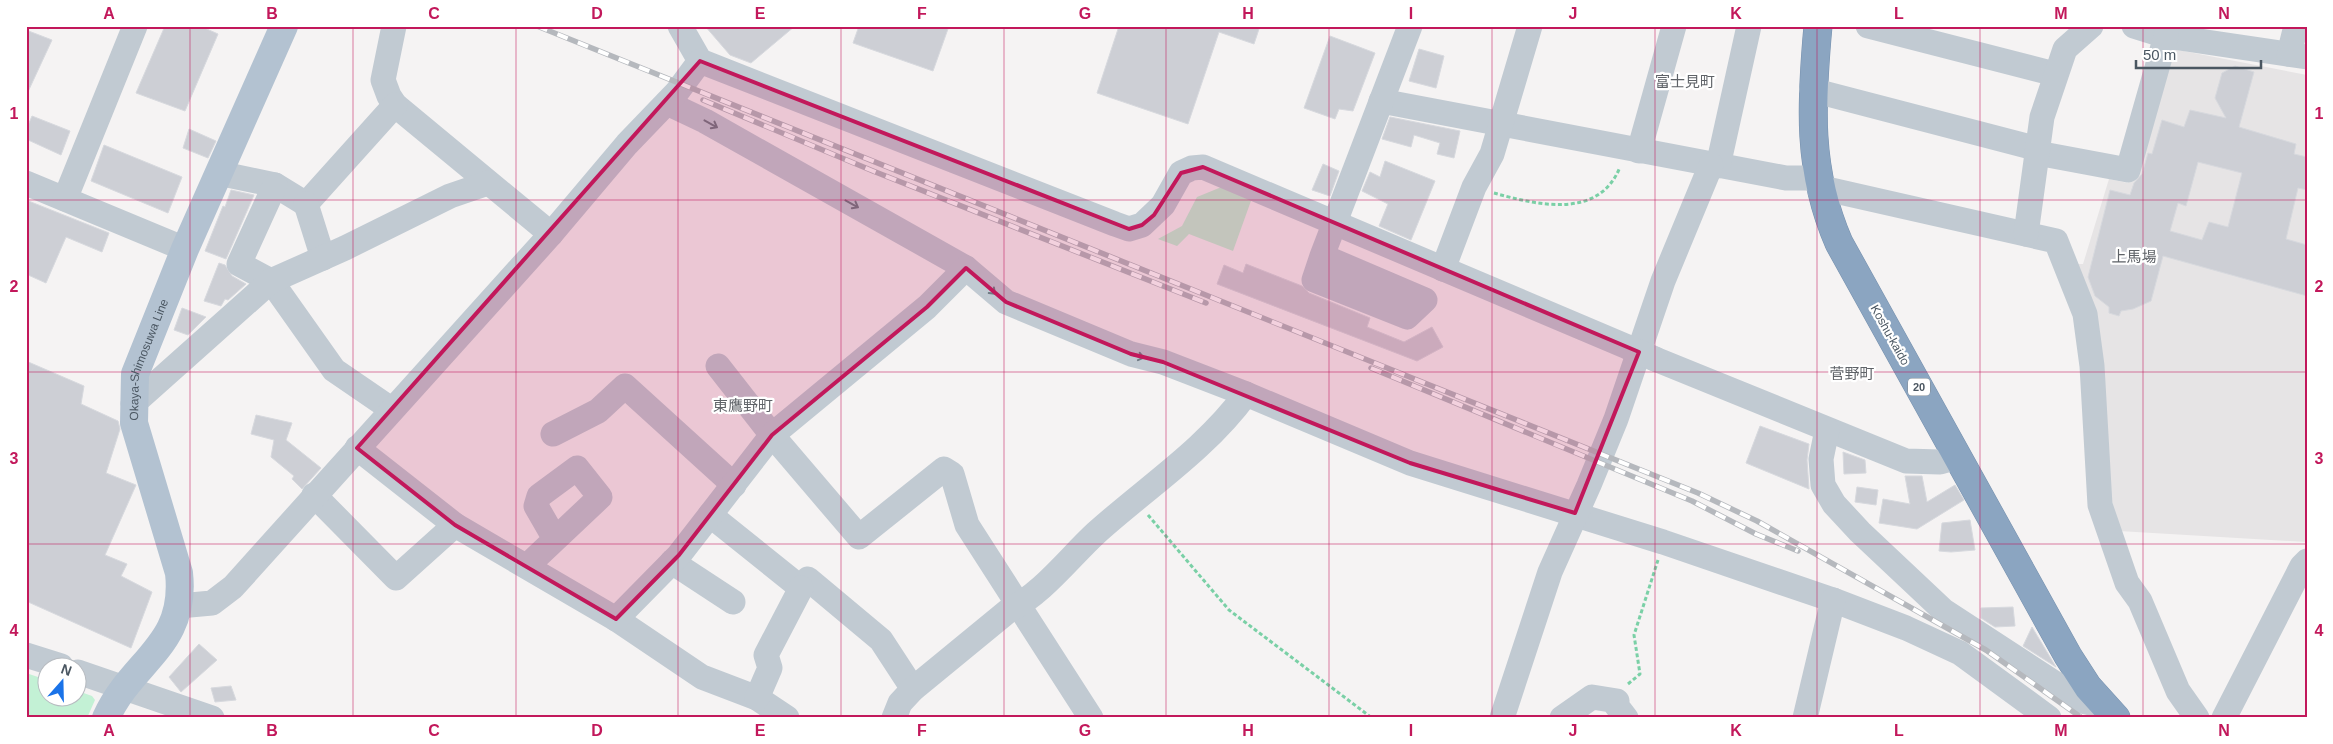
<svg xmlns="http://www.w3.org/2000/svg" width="2333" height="744" font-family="Arial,'Noto Sans JP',sans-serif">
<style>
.education{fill:#e6e4e5}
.green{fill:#c3f1d5}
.building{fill:#cdcfd5;stroke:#d7d9de;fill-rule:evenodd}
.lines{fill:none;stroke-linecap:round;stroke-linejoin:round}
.highway-casing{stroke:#7690ad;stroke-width:29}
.path{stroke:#7ad0a6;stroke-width:3;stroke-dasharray:4 2.5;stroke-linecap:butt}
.minor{stroke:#c1cad2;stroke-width:25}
.major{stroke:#b3c2d1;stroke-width:28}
.highway{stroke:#8ba5c1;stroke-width:28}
.rail-casing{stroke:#b5b8bd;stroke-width:5.5}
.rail{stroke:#fff;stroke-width:4;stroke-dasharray:11;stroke-linecap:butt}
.minor-bridge{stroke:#c1cad2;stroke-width:25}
.oneway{stroke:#6e7983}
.marked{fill:#c2185b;fill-opacity:0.2;stroke:#c2185b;stroke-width:4;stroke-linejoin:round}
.grid{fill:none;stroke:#c2185b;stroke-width:1;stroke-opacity:0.55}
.labels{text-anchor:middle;stroke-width:4.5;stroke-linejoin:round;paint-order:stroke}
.shield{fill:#fff;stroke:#808990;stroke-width:1}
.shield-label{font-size:11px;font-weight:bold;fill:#4a5661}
.street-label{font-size:12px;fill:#4a5661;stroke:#fff}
.quarter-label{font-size:15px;fill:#5f6368;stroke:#fff}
.neatline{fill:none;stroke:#c2185b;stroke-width:2}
.grid-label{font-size:16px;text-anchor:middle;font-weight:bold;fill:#c2185b}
</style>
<rect width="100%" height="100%" fill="#f5f3f3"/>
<polygon class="education" points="2168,48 2307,75 2307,542 2119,531 2090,503 2085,379 2063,264 2083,264 2109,179 2128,183"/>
<g class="green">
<polygon points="1224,186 1252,198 1233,251 1189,234 1177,246 1158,239 1182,226 1197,197"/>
<polygon points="26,673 47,680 48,696 78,696 78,691 92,696 95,700 87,718 26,718"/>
</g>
<g class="building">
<polygon points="165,26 200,26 218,34 185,111 136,93"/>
<polygon points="705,26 795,26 751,63 730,55"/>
<polygon points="859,26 949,26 933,71 853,43"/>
<polygon points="1119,26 1260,26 1254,44 1219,32 1188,124 1097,93"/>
<polygon points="26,30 52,40 26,96"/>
<polygon points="1330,36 1375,53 1353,111 1339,109 1335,119 1304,108"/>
<polygon points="1419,49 1444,56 1436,88 1409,81"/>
<path d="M2235 66 2254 72 2239 127 2296 144 2294 154 2307 157V190L2298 188 2286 239 2307 245V296L2163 256 2151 301 2133 309 2121 311 2119 316 2109 313V307L2095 296 2088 277 2110 190 2130 195 2134 183 2142 174 2148 153 2152 154 2162 120 2184 127 2190 110 2226 118 2215 98 2222 73ZM2198 162 2242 173 2228 227 2209 222 2202 240 2170 231 2178 203 2186 206Z"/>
<polygon points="32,116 70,131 61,155 26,139 26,130"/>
<polygon points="1390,117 1460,131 1454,158 1437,154 1440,143 1414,135 1411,147 1382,139"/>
<polygon points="189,129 216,141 208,158 183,148"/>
<polygon points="104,145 182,177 168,213 91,181"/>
<polygon points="1385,161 1435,181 1411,240 1379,226 1388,204 1362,191 1370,172 1380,177"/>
<polygon points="1323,164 1339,171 1330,196 1312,190"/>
<polygon points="231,190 254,195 226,259 205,251 223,206 225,207"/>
<polygon points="26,200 109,233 102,252 66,237 46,283 26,274"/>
<polygon points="219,263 225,265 232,276 246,284 228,300 225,299 221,306 204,301"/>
<polygon points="1246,264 1302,286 1309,293 1370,318 1367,327 1404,342 1432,327 1443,347 1417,361 1217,284 1224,265 1243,273"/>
<polygon points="182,308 206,317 188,335 174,330"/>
<polygon points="26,361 84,386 81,404 118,421 120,429 106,473 136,485 105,555 127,564 121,576 152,592 131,648 26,601"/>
<polygon points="256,415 292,423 286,440 321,468 302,489 292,479 294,476 271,457 274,440 251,434"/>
<polygon points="1760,426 1809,444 1807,460 1809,489 1746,463"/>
<polygon points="1843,452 1865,460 1866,473 1844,474"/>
<polygon points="1905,476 1922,476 1927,502 1955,485 1964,500 1917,529 1879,523 1883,499 1910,504"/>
<polygon points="1857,487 1878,490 1876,505 1855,502"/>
<polygon points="1970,520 1975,550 1951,552 1939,551 1942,523"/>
<polygon points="2013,607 2015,626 1995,627 1981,618 1981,608"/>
<polygon points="2032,627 2056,667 2023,646"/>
<polygon points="199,644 217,660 181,692 169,677"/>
<polygon points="231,686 236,700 215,702 211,688"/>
</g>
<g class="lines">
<g class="highway-casing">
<path id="highway" d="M1818 26C1811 103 1807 170 1839 243L2068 656 2088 687 2116 718"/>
</g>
<g class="path">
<path d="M1494 193C1537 205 1599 220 1620 167"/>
<polyline points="1148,515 1229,610 1372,718"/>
<polyline points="1628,684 1640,674 1634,635 1658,560"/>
</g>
<g class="minor">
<polyline points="394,26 383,80 389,96 395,105 551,234"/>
<polyline points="680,26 700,61 1115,224 1129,229 1142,225 1163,205 1181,173 1192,168 1203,167 1630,348"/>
<polyline points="1868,26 2055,74"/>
<polyline points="2134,26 2166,36 2307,57"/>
<polyline points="2289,54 2296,26"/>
<polyline points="1812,90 2038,149"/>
<polyline points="1381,101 1786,178 1818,178"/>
<polyline points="667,103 705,121 966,268 1006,302 1131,354 1163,362 1246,394 1410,463 1663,542 1833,600 1906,628 1960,653 2049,718"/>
<polyline points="1639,151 1674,26"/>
<polyline points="2037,153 2128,170 2166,36"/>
<polyline points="1718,166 1749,26"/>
<polyline points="218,173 275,185 306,204 395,105"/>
<polyline points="26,183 185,249"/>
<polyline points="275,185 239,264 271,281 334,370 391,409"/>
<polyline points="1820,190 1831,190 2056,241 2085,314 2092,366 2100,505 2127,583 2140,601 2178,691 2197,718"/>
<polyline points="65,199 135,26"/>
<polyline points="306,204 323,258"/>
<polyline points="2026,234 2042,117 2065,49 2091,26"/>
<polyline points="1322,256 1314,280 1407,317 1425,300 1322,256 1410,26"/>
<polyline points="1443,269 1474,187 1492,154 1530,26"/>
<polyline points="1655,359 1906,461 1940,462 1958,457"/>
<polyline points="718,366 772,435 859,537 944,469 952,474 967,525 1091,718"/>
<polyline points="133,404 271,281 345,248 450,196 488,183"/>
<polyline points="1827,430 1821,459 1823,485 1834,504 1860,532 1944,611 2082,701 2104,706"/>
<polyline points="553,434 598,411 625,386 734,485"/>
<polyline points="357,448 455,525 616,619 702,677 757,698 787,718"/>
<polyline points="314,495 396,578 455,525"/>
<polyline points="710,515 801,588 808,579 881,640 913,689"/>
<polyline points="672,562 733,602"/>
<polyline points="527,566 600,497 577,468 539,496 536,506 555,539"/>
<polyline points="179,606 212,603 233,587 551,234 627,144 677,92 700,61"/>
<polyline points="616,619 679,555 772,435 927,307 966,268"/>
<polyline points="26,655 61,666"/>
<polyline points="78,672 212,718"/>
<polyline points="757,698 770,668 766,655 801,588"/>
<path d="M894 718 900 703 913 689 1008 611C1043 593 1068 559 1096 533 1147 487 1205 450 1246 394"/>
<polyline points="1502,718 1550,572 1589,485 1616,419 1663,281 1711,165"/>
<polyline points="1562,718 1592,697 1617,701 1616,705 1626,718"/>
<polyline points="1805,718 1833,600"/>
<polyline points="2224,718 2302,566 2307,561"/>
</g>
<path class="major" id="s1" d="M106 718C132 660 187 646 179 573L134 423 135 374 185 249 284 26"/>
<use href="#highway" class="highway"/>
<g class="rail-casing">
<g id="rail">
<polyline points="537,26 1698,493 1757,521 1986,650 2082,718"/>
<polyline points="703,100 873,171 1206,303"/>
<polyline points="1371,368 1692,501 1756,534 1798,551"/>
</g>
</g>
<use href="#rail" class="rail"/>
<polyline class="minor-bridge" points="1630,348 1655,359"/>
</g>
<defs><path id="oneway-shaft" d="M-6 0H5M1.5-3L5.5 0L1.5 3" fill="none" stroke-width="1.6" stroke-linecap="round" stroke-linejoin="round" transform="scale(1.25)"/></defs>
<g class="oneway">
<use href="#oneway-shaft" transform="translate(711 124) rotate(29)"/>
<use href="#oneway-shaft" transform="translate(852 204) rotate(29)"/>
<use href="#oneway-shaft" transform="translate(990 289) rotate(44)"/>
<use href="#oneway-shaft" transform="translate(1137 356) rotate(14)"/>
</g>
<path class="marked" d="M700 61 1129 229 1142 225 1154 215 1181 173 1203 167 1639 352 1575 513 1410 463 1163 362 1131 354 1006 302 966 268 927 307 772 435 679 555 616 619 455 525 357 448Z"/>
<path class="grid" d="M190 26V718M353 26V718M516 26V718M678 26V718M841 26V718M1004 26V718M1166 26V718M1329 26V718M1492 26V718M1655 26V718M1817 26V718M1980 26V718M2143 26V718M26 200H2307M26 372H2307M26 544H2307"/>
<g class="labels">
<rect class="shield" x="1908" y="378.5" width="22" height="17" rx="4"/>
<g class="shield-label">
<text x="1919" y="391">20</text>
</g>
<g class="street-label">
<text transform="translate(1890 335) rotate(61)" y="4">Koshu-kaido</text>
<text dy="4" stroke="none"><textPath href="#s1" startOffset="390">Okaya-Shimosuwa Line</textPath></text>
</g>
<g class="quarter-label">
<text x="1685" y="87">富士見町</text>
<text x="2134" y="262">上馬場</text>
<text x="1852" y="379">菅野町</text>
<text x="743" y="411">東鷹野町</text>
</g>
</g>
<rect width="2333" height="744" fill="none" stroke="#ffffff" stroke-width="55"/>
<g transform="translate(62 682) rotate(20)"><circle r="24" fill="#ffffff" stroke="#b7bbc0"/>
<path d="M0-4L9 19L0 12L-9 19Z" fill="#1a73e8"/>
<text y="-8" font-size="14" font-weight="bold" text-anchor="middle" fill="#4a5661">N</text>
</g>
<path d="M2136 60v8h125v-8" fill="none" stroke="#4a5661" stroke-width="2.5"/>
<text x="2143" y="60" font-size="15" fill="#4a5661" stroke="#ffffff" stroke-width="4" paint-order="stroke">50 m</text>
<rect x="28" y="28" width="2278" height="688" class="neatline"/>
<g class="grid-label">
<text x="109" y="19">A</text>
<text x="272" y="19">B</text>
<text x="434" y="19">C</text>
<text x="597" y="19">D</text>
<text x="760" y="19">E</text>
<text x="922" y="19">F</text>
<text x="1085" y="19">G</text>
<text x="1248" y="19">H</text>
<text x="1411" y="19">I</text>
<text x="1573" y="19">J</text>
<text x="1736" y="19">K</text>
<text x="1899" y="19">L</text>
<text x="2061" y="19">M</text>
<text x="2224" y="19">N</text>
<text x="14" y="119">1</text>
<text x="2319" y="119">1</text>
<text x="14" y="292">2</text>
<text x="2319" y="292">2</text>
<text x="14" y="464">3</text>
<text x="2319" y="464">3</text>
<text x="14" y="636">4</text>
<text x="2319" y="636">4</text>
<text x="109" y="736">A</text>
<text x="272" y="736">B</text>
<text x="434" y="736">C</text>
<text x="597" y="736">D</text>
<text x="760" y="736">E</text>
<text x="922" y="736">F</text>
<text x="1085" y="736">G</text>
<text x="1248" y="736">H</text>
<text x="1411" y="736">I</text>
<text x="1573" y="736">J</text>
<text x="1736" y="736">K</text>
<text x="1899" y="736">L</text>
<text x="2061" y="736">M</text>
<text x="2224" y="736">N</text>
</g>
</svg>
